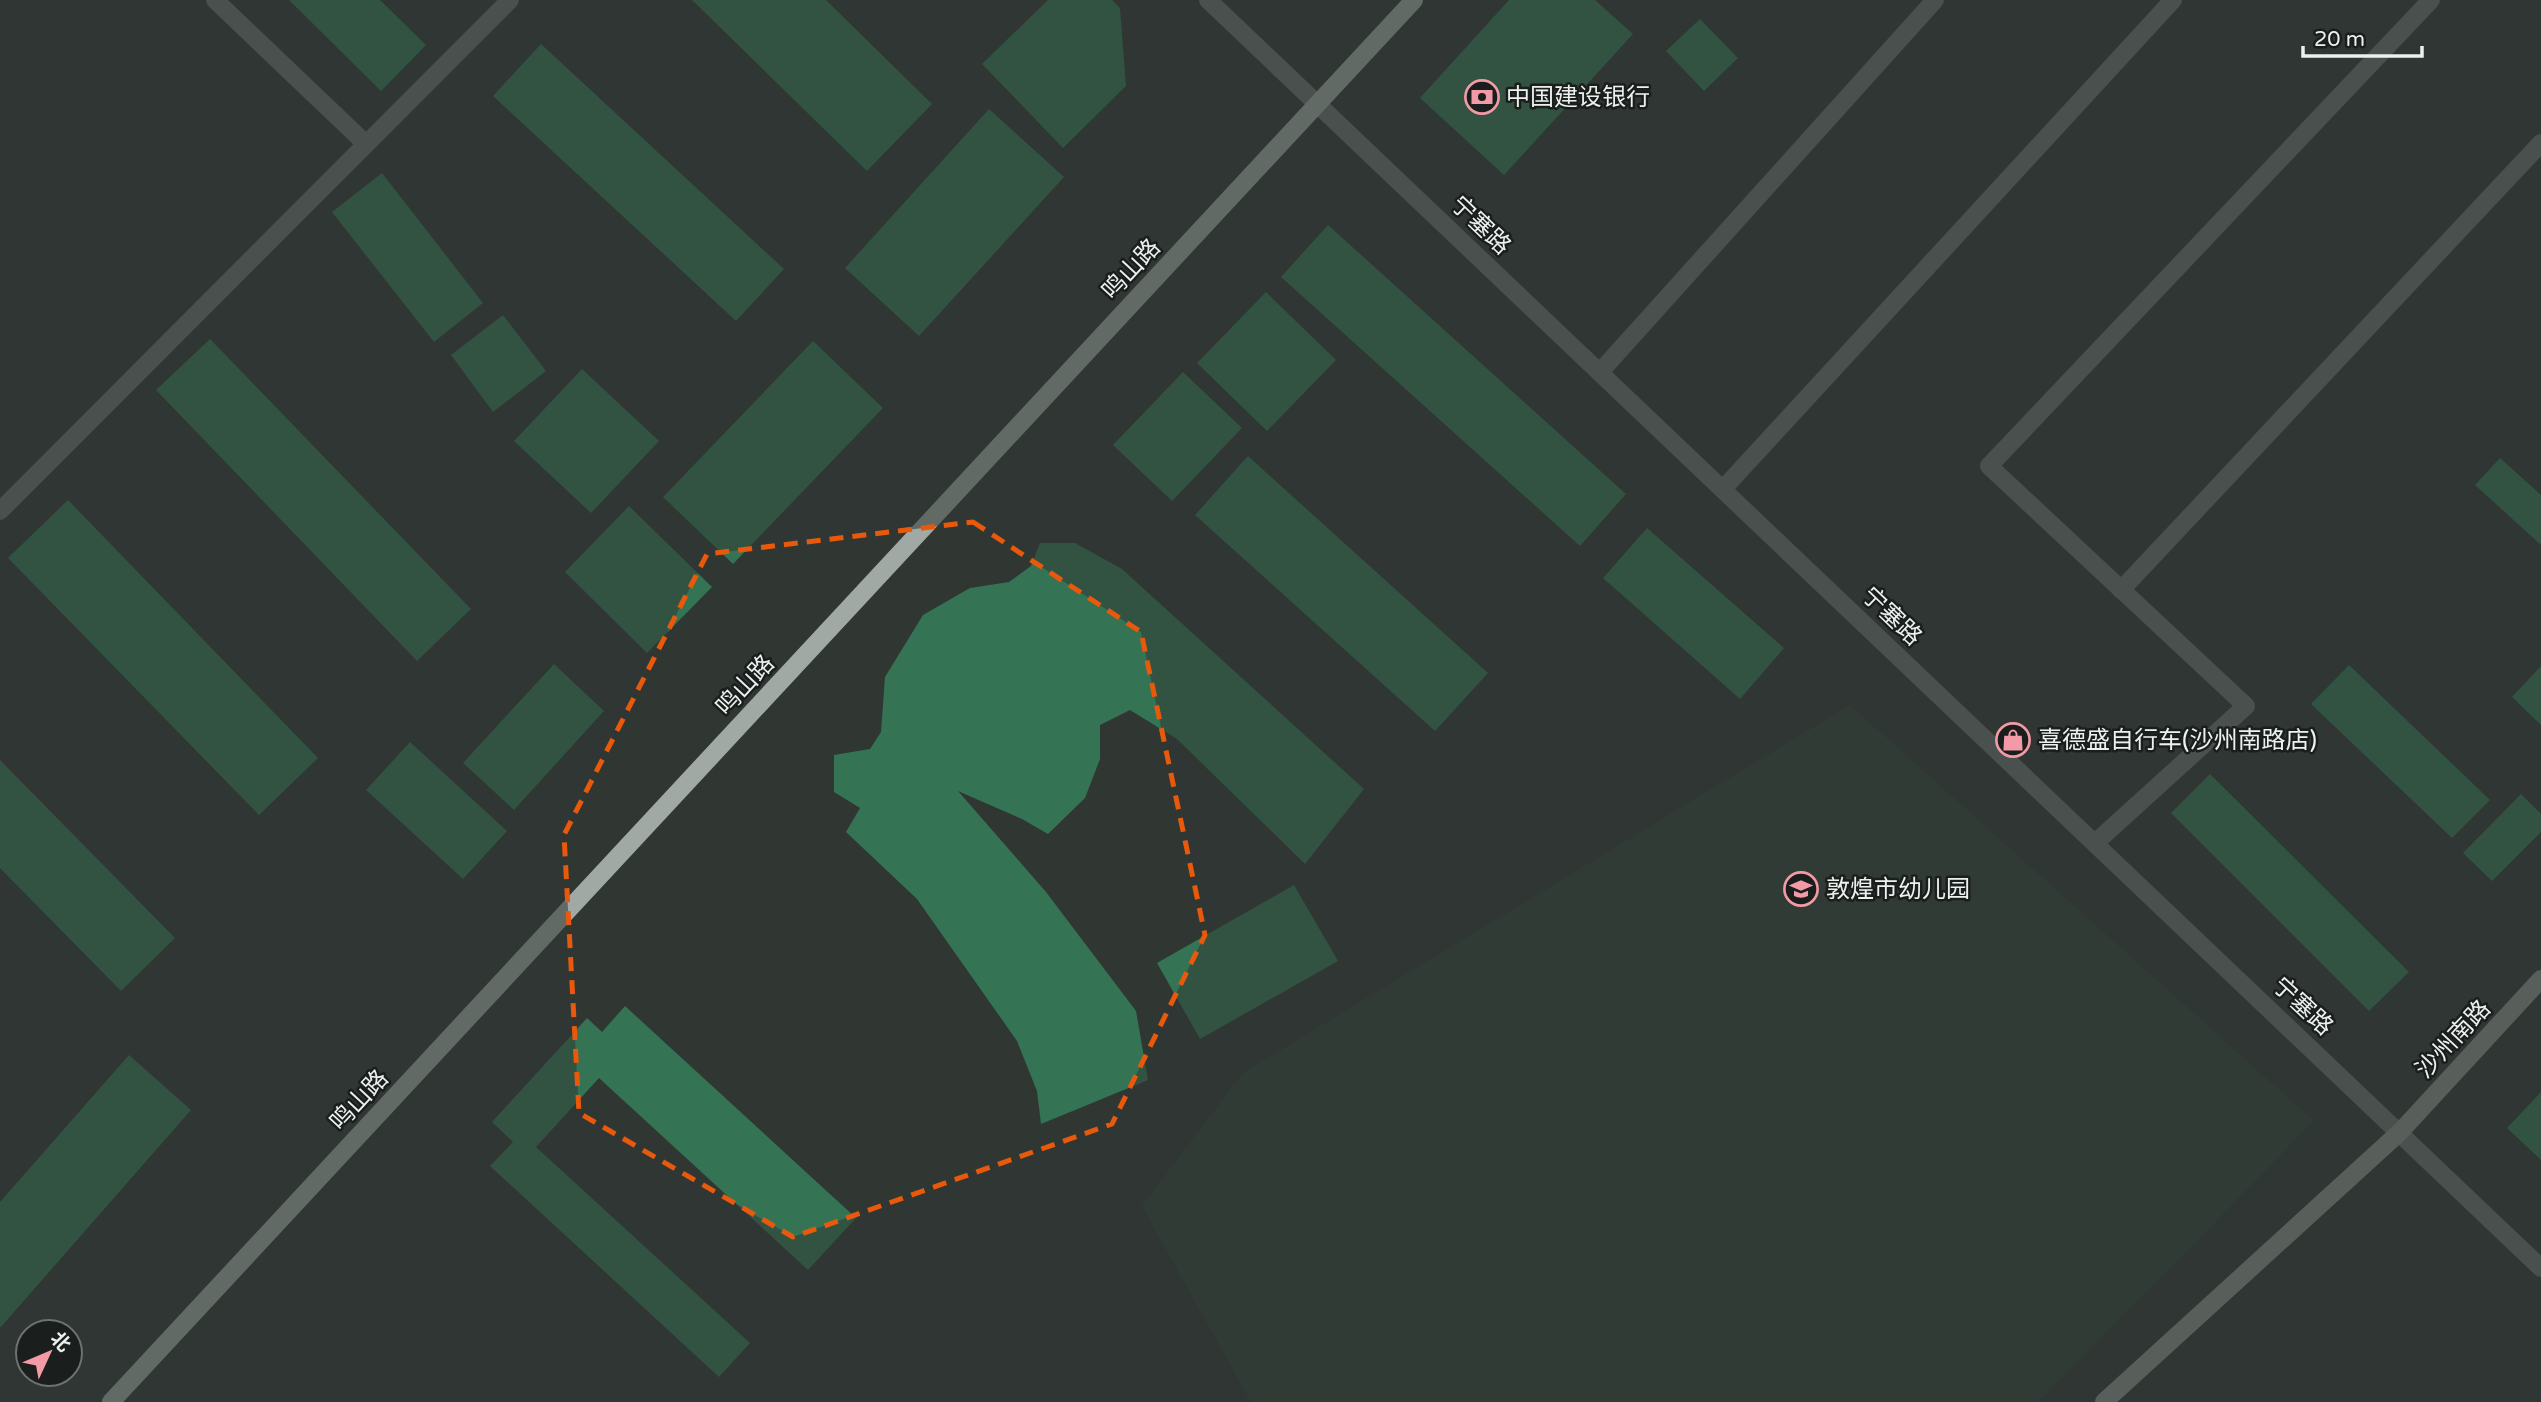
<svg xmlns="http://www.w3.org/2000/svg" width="2541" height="1402" font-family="'Varela Round','Noto Sans SC',sans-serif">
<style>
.built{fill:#34423a}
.building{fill:#357355}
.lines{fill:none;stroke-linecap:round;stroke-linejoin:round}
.service{stroke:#6c706d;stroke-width:18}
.tertiary{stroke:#6c706d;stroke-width:18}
.secondary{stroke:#8a908c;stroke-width:18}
.primary{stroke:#a1a9a4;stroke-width:18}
.marked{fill:none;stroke:#e8590c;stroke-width:5;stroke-dasharray:14 9;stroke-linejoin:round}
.labels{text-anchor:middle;stroke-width:5;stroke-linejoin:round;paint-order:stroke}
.poi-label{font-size:24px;fill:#ecf1ee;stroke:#1a1e1c;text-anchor:start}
.street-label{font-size:24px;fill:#ecf1ee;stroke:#1a1e1c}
</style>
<rect width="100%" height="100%" fill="#303733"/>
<polygon class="built" points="1850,705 2314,1121 2038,1402 1251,1402 1142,1206 1243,1073"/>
<g class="building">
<polygon points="289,0 380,0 426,45 381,91"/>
<polygon points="692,0 826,0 932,104 867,171"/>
<polygon points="1048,0 1112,0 1120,8 1126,86 1063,148 982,64"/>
<polygon points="1509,0 1595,0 1633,34 1504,175 1420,98"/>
<polygon points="1700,19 1738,58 1704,91 1666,51"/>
<polygon points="541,44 784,269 736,321 493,96"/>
<polygon points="989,109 1064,177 919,336 845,268"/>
<polygon points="382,173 483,303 434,342 332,212"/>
<polygon points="1328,225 1626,494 1580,546 1281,277"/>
<polygon points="1266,292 1336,360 1267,431 1197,363"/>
<polygon points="503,315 546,371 493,412 451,355"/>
<polygon points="210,339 471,609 417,661 156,390"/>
<polygon points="813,341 883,408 733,564 663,497"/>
<polygon points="582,369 659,441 591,513 514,441"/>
<polygon points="1183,372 1242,428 1172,501 1113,445"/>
<polygon points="1248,456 1488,673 1435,731 1195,515"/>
<polygon points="2500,458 2541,495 2541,545 2475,485"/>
<polygon points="68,500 318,758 259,815 8,558"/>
<polygon points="629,506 712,587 647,653 565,572"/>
<polygon points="1647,528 1784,648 1740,699 1603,578"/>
<polygon points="1040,543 1075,543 1122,569 1364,789 1305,864 1177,739 1130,710 1100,725 1100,759 1085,798 1048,834 1022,819 958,791 1046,892 1136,1011 1148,1080 1041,1124 1037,1091 1017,1041 917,899 846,832 860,808 834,792 834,755 870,749 881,732 885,677 923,615 970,588 1009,582 1031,566"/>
<polygon points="554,664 604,711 514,810 463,763"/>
<polygon points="2349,665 2490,800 2452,838 2311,704"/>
<polygon points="2541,666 2541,725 2512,697"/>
<polygon points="410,742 507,831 463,879 366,790"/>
<polygon points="0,760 175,938 121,991 0,868"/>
<polygon points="2210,774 2409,972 2369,1011 2171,813"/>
<polygon points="2521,794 2541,814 2541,832 2492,881 2463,853"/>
<polygon points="1294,885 1338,961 1200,1039 1157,963"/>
<polygon points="625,1006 856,1218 808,1270 599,1078 536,1147 750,1343 719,1377 490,1166 513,1142 492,1122 587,1018 602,1032"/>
<polygon points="129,1055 191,1110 0,1328 0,1202"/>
<polygon points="2541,1092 2541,1160 2507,1128"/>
</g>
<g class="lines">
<g class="service">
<polyline points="215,0 366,144"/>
<polyline points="1600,372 1935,0"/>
<polyline points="1723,489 2173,0"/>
<polyline points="0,511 510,0"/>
<polyline points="2121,590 2541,143"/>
<polyline points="2095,843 2246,706 1989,466 2431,0"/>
</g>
<polyline class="tertiary" points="1208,0 2541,1268"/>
<polyline class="secondary" points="2104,1402 2400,1132 2541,979"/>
<polyline class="primary" points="111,1402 1414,0"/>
</g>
<path d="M0 0H2541V1402H0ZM973 522 1141 632 1205 935 1112 1124 793 1237 579 1113 564 835 707 554Z" fill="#303733" fill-opacity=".55" fill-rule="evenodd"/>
<path class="marked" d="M973 522 1141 632 1205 935 1112 1124 793 1237 579 1113 564 835 707 554Z"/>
<defs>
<g id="bank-ring" transform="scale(1.75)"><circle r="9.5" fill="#1a1e1c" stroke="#f39aa7" stroke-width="1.5"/><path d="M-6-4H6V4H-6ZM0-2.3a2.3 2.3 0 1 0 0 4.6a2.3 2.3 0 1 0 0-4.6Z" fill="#f39aa7"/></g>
<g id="shop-ring" transform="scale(1.75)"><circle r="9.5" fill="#1a1e1c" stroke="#f39aa7" stroke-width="1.5"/><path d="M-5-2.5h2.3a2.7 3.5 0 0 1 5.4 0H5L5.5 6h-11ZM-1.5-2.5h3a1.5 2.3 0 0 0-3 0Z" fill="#f39aa7"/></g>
<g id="school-ring" transform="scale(1.75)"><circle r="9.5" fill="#1a1e1c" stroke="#f39aa7" stroke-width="1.5"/><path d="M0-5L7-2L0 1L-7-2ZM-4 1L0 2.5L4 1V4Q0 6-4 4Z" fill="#f39aa7"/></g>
</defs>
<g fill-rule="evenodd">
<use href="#bank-ring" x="1482" y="97"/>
<use href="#shop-ring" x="2013" y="740"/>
<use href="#school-ring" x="1801" y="889"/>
</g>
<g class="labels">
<g class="poi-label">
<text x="1506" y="105">中国建设银行</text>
<text x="2038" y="748">喜德盛自行车(沙州南路店)</text>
<text x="1826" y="897">敦煌市幼儿园</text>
</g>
<g class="street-label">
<text transform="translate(1481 225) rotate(44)" y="8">宁塞路</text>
<text transform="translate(1131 269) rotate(-47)" y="8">鸣山路</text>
<text transform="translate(1892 616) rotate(44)" y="8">宁塞路</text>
<text transform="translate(745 685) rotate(-47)" y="8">鸣山路</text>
<text transform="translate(2303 1006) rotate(43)" y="8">宁塞路</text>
<text transform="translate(2453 1039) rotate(-47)" y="8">沙州南路</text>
<text transform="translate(359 1100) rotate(-47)" y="8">鸣山路</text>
</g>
</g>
<g transform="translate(49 1353) rotate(46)"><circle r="33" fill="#1a1e1c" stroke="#6e7270" stroke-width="2"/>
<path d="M0-5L12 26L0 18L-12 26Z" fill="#f39aa7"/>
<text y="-10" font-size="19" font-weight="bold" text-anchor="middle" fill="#ecf1ee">北</text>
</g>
<path d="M2303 46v10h119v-10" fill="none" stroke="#ecf1ee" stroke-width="3.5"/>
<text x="2314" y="46" font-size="21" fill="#ecf1ee" stroke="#1a1e1c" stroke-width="5" paint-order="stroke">20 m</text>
</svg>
